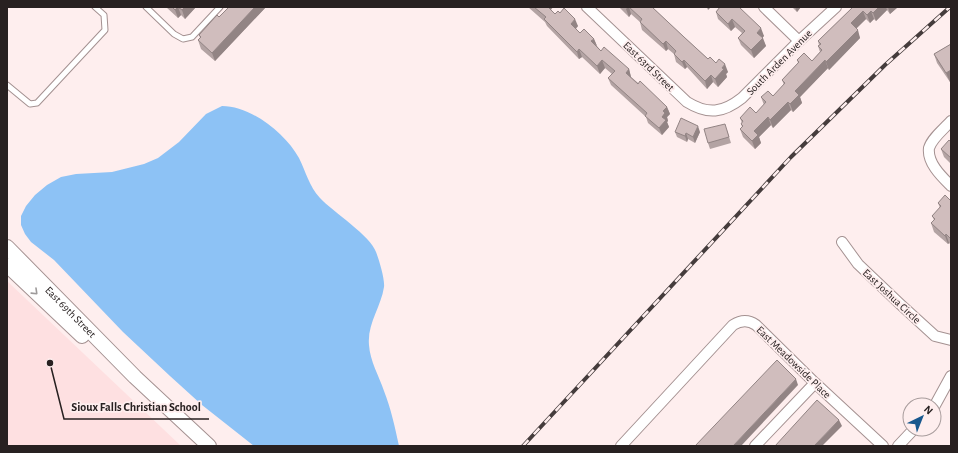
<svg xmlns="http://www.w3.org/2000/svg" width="958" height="453" font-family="'Alegreya Sans',sans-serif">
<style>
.built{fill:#fee0e1}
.water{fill:#8dc2f5}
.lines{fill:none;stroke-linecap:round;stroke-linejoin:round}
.lane-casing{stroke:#a49191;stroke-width:7}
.street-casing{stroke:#a49191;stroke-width:12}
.secondary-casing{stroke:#a49191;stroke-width:16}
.lane{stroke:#fff;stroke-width:5}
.street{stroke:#fff;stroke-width:10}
.secondary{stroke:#fff;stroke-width:14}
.rail-casing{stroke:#453c3c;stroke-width:4}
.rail{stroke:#feeeee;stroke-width:2.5;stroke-dasharray:8;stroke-linecap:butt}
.wall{fill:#b3a3a3}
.shaded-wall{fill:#928484}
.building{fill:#d0bdbd;stroke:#928484}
.oneway{stroke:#9e9b9b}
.labels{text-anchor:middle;stroke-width:3.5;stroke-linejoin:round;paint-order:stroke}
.street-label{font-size:11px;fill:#282121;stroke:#feeeee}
.leader{fill:none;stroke:#282121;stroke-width:1.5}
.callout-dot{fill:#282121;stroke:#feeeee;stroke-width:1.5}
.callout-label{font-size:12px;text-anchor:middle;font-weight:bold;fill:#282121;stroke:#feeeee;stroke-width:3.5;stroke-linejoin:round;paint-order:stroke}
</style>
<rect width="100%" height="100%" fill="#feeeee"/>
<polygon class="built" points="7,281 181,446 7,446"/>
<path class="water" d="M222 106C251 106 285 133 299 158 306 172 309 186 320 198 333 212 371 236 376 252 379 260 385 279 384 287 381 307 367 324 369 345 370 361 379 376 384 391 391 409 395 427 399 446H254L202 405 170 376 123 332 54 260 31 242 25 234 21 225V216L26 206 35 195 47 185 61 177 76 174 112 172 144 164 158 158 179 142 206 114Z"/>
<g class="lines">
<g class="lane-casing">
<g id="lane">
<polyline points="146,7 174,34 183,39 192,37 220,7"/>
<polyline points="7,85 30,104 37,103 105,30 104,15 95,7"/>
</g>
</g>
<g class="street-casing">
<g id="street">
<path d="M587 7 687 102C708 115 723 113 742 98L799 41 836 7"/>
<polyline points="764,7 799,41"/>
<path d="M951 121C944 129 932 138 929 148 927 163 942 177 951 186"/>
<polyline points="842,242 858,264 900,304 935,336 951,340"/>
<polyline points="934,407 951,376"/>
<path d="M621 446 733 325C741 320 749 320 756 325L815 383 883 446"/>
<polyline points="755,446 815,383"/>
<polyline points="898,446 914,429"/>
</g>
</g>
<g class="secondary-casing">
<g id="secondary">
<path id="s1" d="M7 247 135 377 209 446"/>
<polyline points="7,265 82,336"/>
</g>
</g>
<use href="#lane" class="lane"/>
<use href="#street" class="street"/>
<use href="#secondary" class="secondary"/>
<g class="rail-casing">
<polyline id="rail" points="523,446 791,157 885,65 950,7"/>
</g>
<use href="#rail" class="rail"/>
</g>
<g class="wall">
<polygon points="166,7 196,7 185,19 181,15 178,18"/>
<polygon points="228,7 266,7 215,61 201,49 198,40 200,38 199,35 219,17 228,8"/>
<polygon points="528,7 553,7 551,10 555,14 560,13 578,26 576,29 580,33 594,39 597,46 601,51 629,69 631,77 667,107 670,114 667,117 668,121 667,122 669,127 662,135 648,123 646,117 611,85 608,78 612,74 605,68 600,74 582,57 579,59 547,26 545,22"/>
<polygon points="619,7 652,7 684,37 708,59 728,72 726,74 727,77 718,87 713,82 707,89 687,67 685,69 676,62 674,54 668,49 666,51 642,30 640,22 631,14 629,17"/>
<polygon points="718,7 739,7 764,36 762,38 766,46 754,58 741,45 738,38 742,33 735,27 731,31 718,19 716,12 719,8"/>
<polygon points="792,7 801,7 797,12"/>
<polygon points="853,7 898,7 890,14 887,10 876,21 874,19 870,23 866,19 856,28 860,38 829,70 828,68 801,96 800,97 802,103 793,112 791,110 773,128 771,125 759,137 761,143 755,149 743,137 740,129 742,127 741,124 742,123 740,118 756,113 764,105 761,97 773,96 784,85 782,80 798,63 797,60 812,61 820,52 818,46 819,45 818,41"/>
<polygon points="951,44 950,82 937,63 934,54"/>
<polygon points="727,130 731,143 710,149 708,143"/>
<polygon points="675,132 700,132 695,143 688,139 687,142 677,137"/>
<polygon points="951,142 951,164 944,157 941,149"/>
<polygon points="951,201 951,245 949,243 948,244 934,232 931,223 934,220 932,216 940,208 938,203"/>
</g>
<g class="shaded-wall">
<polygon points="178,7 181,15 178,18 175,10"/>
<polygon points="185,7 196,7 185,19 182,10"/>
<polygon points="255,7 266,7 215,61 212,53"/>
<polygon points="547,7 553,7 548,12"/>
<polygon points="628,7 629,7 631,14 629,17 626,9"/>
<polygon points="707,7 711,7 708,10"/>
<polygon points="795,7 801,7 797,12"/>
<polygon points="879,7 886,7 887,10 876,21 873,13"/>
<polygon points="888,7 898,7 890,14"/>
<polygon points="863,11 866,19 854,31 851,23"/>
<polygon points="871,11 874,19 870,23 867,15"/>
<polygon points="575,19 578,26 573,31 571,24"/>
<polygon points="732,19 735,27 731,31 728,24"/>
<polygon points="761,28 764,36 760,40 757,33"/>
<polygon points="858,30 860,38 829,70 826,62"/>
<polygon points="763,38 766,46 754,58 751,50"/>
<polygon points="594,39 597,46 591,41"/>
<polygon points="666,41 668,49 666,51 663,44"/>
<polygon points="579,49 582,57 579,59 577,52"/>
<polygon points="602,60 605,68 600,74 597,66"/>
<polygon points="684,60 687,67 685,69 682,62"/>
<polygon points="825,60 828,68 801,96 800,97 802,103 793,112 790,104 795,91 798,88"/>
<polygon points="725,64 728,72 726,74 727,77 718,87 715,79 722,68"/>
<polygon points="629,69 631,77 628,80 626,73"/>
<polygon points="951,70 951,81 950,82 946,73"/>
<polygon points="711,75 713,82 707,89 705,81"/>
<polygon points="788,102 791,110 773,128 770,120"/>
<polygon points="667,107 670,114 667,117 668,121 667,122 669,127 662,135 659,128 662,117 663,111"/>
<polygon points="768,117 771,125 759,137 761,143 755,149 752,141 754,131"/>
<polygon points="698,126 700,132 695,143 693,137"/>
<polygon points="686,133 688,139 687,142 685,136"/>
<polygon points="946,234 949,243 948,244 945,236"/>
<polygon points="796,379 798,385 741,446 733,446"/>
<polygon points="839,420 842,426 822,446 814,446"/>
</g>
<g class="building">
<polygon points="172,7 178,7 175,10"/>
<polygon points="178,7 185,7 182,10"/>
<polygon points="229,7 255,7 212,53 198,40 201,37 199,35 217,15 219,17"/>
<polygon points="534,7 548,7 555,14 558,11 560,13 564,8 575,19 571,24 580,33 584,29 594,39 591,41 601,51 604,47 629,69 626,73 638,84 640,81 667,107 663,111 665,113 662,117 666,120 659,128 645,116 647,113 608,78 615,71 602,60 597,66 579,49 577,52 544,19 546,17"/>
<polygon points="629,7 652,7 684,37 708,59 710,57 716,63 719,59 725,64 722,68 724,69 715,79 711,75 705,81 684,60 682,62 674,54 676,51 666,41 663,44 640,22 642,19"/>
<polygon points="720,7 739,7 761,28 757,33 763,38 751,50 738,38 745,31 732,19 728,24 716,12"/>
<polygon points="853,7 879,7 873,13 871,11 867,15 863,11 851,23 858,30 826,62 825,60 798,88 795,91 799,95 790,104 788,102 770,120 768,117 754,131 758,135 752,141 740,129 743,126 741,124 743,121 740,118 750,107 756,113 766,102 761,97 768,91 773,96 785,83 782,80 799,62 797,60 804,53 812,61 822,50 818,46 821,44 818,41"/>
<polygon points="951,44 951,70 946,73 934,54"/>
<polygon points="681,118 698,126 693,137 686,133 685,136 675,132"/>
<polygon points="725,124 729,137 708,143 704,129"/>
<polygon points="949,140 951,142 951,158 941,149"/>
<polygon points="945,195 951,201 951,239 946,234 945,236 931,223 935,219 932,216 941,206 938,203"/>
<polygon points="777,360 796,379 733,446 695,446"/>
<polygon points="817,400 839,420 814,446 775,446"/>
</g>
<defs><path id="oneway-chevron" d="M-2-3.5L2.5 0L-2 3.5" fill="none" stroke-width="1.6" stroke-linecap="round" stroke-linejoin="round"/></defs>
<use class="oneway" href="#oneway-chevron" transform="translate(35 292) rotate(44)"/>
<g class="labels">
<g class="street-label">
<text transform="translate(779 62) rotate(-45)" y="4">South Arden Avenue</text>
<text transform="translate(649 66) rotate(44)" y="4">East 63rd Street</text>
<text transform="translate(892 296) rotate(43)" y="4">East Joshua Circle</text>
<text dy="4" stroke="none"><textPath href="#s1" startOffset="91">East 69th Street</textPath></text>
<text transform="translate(794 362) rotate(44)" y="4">East Meadowside Place</text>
</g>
</g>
<path class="leader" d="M50 363L64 419H209"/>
<circle class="callout-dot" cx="50" cy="363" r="4"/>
<g class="callout-label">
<text x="136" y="411">Sioux Falls Christian School</text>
</g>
<rect width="958" height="453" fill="none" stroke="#282121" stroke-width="16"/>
<g transform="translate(922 417) rotate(43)"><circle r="19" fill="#feeeee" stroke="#a89c9c"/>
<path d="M0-3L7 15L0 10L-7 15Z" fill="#18588e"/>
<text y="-6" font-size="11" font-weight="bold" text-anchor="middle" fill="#282121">N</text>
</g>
</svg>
